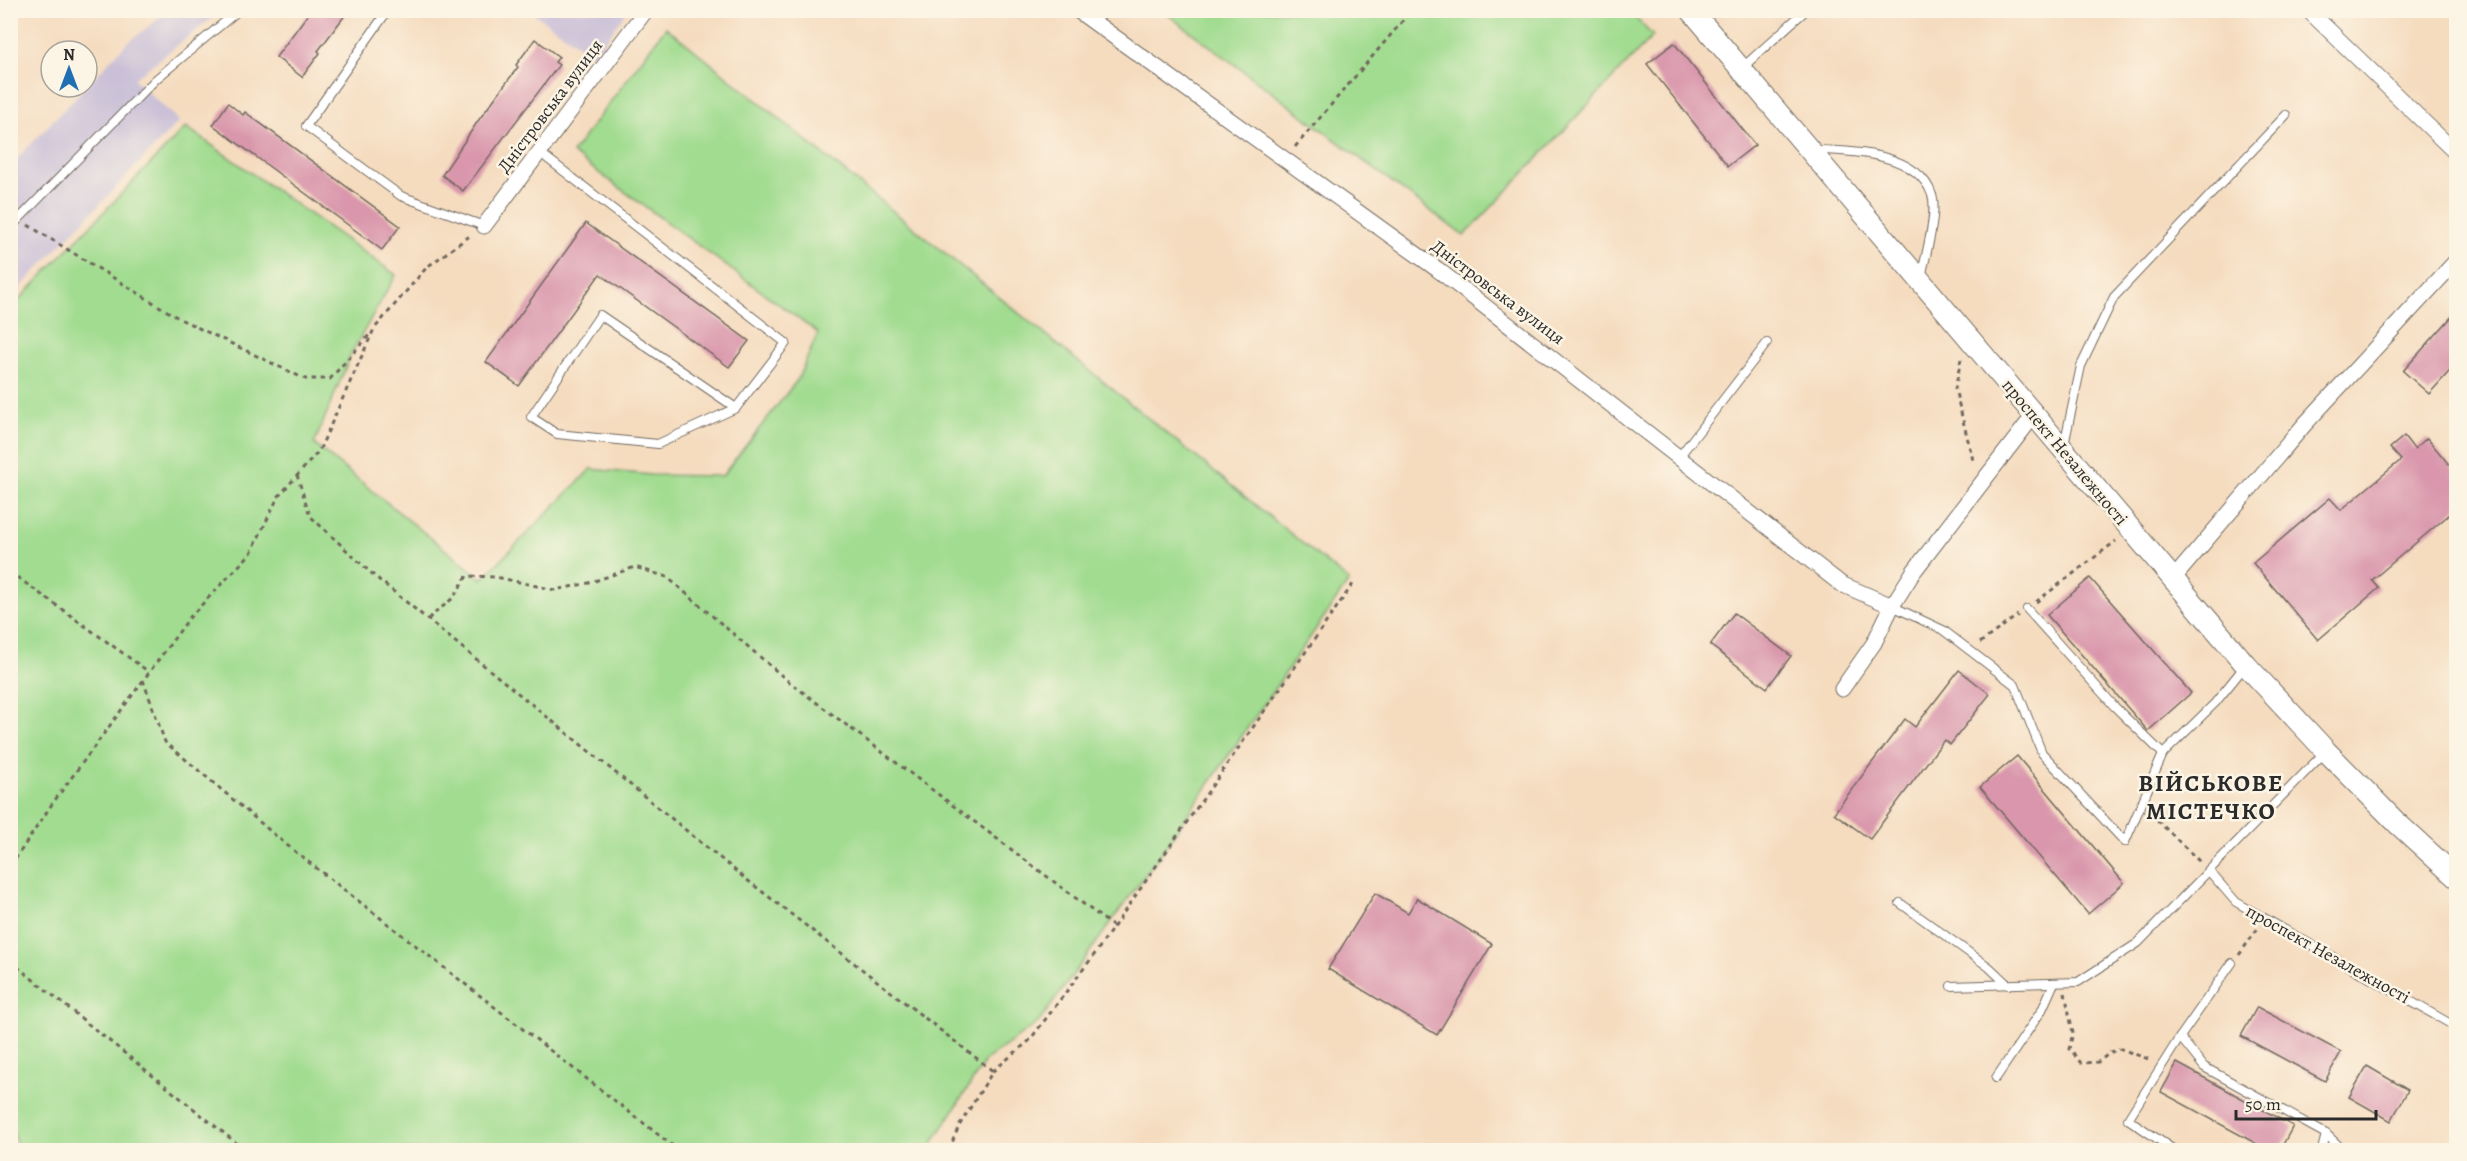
<svg xmlns="http://www.w3.org/2000/svg" width="2467" height="1161" font-family="Alegreya,serif">
<style>
.industrial{fill:#c9bfd7}
.green{fill:#a1dc90;stroke:#66845e;stroke-width:1.5}
.building{fill:#d996ac}
.lines{fill:none;stroke-linecap:round;stroke-linejoin:round}
.service-casing{stroke:#72695f;stroke-width:10}
.minor-casing{stroke:#72695f;stroke-width:17}
.secondary-casing{stroke:#72695f;stroke-width:23}
.path{stroke:#72695f;stroke-width:3;stroke-dasharray:4.5 4.5;stroke-linecap:butt}
.service{stroke:#fff;stroke-width:8}
.minor{stroke:#fff;stroke-width:15}
.secondary{stroke:#fff;stroke-width:21}
.labels{text-anchor:middle;stroke-width:5;stroke-linejoin:round;paint-order:stroke}
.street-label{font-size:18px;fill:#2b2b2b;stroke:#fcf5e5}
.district-label{font-size:24px;font-weight:bold;letter-spacing:1.5px;fill:#2b2b2b;stroke:#fcf5e5}
</style>
<rect width="100%" height="100%" fill="#fcf5e5"/>
<filter id="ink" filterUnits="userSpaceOnUse"><feTurbulence type="fractalNoise" baseFrequency=".0167" numOctaves="2"/><feDisplacementMap in="SourceGraphic" scale="12" xChannelSelector="R" yChannelSelector="G"/><feConvolveMatrix kernelMatrix="1 2 1 2 8 2 1 2 1" color-interpolation-filters="sRGB"/></filter>
<filter id="wash" filterUnits="userSpaceOnUse"><feTurbulence type="fractalNoise" baseFrequency=".008" numOctaves="4" result="noise"/><feDisplacementMap in="SourceGraphic" scale="24" xChannelSelector="R" yChannelSelector="G"/><feGaussianBlur stdDeviation="1.35" result="paint"/><feColorMatrix in="noise" values="0 0 0 0 0 0 0 0 0 0 0 0 0 0 0 0 0 1.4 0 .05"/><feComposite in="paint" operator="in"/></filter>
<g filter="url(#wash)">
<rect width="100%" height="100%" fill="#f5dcbf"/>
<g class="industrial">
<polygon points="169,11 221,11 134,79 179,121 11,297 11,165 127,43"/>
<polygon points="530,11 627,11 594,56"/>
</g>
<g class="green">
<path d="M1163 11H1629L1653 36C1589 102 1528 170 1464 236Z"/>
<polygon points="666,27 1349,581 1164,849 1039,1022 986,1060 928,1150 19,1150 10,1125 11,308 186,127 396,275 352,352 314,444 482,579 591,469 651,475 722,476 798,379 818,333 572,153"/>
</g>
<g id="blocks">
<g class="building">
<polygon points="311,10 349,10 318,51 320,53 302,77 276,57"/>
<polygon points="535,39 559,57 555,62 559,65 463,191 442,175 478,121 518,67 516,65"/>
<polygon points="1674,43 1755,145 1728,166 1647,64"/>
<polygon points="228,103 243,115 245,112 400,226 382,250 213,125"/>
<polygon points="586,223 749,341 729,367 600,274 519,386 486,362"/>
<polygon points="2457,311 2457,363 2429,394 2403,371"/>
<polygon points="2404,436 2414,449 2427,438 2457,474 2457,508 2372,580 2379,588 2318,640 2253,563 2330,498 2341,510 2401,460 2390,448"/>
<polygon points="2090,578 2191,693 2148,731 2047,615"/>
<polygon points="1734,613 1791,656 1767,688 1710,645"/>
<polygon points="1959,670 1990,694 1950,745 1944,740 1870,839 1834,813 1905,719 1915,727"/>
<polygon points="2017,756 2124,883 2088,914 1980,787"/>
<polygon points="1375,893 1408,913 1417,898 1492,944 1437,1035 1328,969"/>
<polygon points="2257,1007 2341,1052 2325,1081 2241,1036"/>
<polygon points="2177,1063 2293,1126 2280,1150 2268,1150 2161,1092"/>
<polygon points="2367,1066 2408,1090 2391,1121 2349,1097"/>
</g>
</g>
</g>
<g filter="url(#ink)">
<use href="#blocks" fill-opacity="0" stroke="#72695f" stroke-width="1.5"/>
<g class="lines">
<g class="service-casing">
<g id="service">
<polyline points="388,10 306,126 401,196 484,226"/>
<polyline points="1742,68 1806,10"/>
<path d="M1815 150C1851 151 1918 152 1932 195 1938 212 1925 259 1921 277"/>
<polyline points="539,152 786,343 736,408 658,444 557,434 531,417 600,315 736,408"/>
<polyline points="10,228 156,79 239,10"/>
<polyline points="2064,445 2081,366 2114,297 2286,115"/>
<polyline points="1679,457 1767,343"/>
<polyline points="1892,606 1943,630 2015,685 2042,753 2125,842 2163,754 2215,703 2245,666"/>
<polyline points="2027,609 2115,707 2163,754"/>
<polyline points="2209,871 2236,902 2456,1027"/>
<polyline points="1900,903 1989,967 2008,985"/>
<polyline points="2232,963 2180,1037 2204,1067 2326,1134 2343,1150"/>
<polyline points="1951,986 2078,982 2138,943 2325,752"/>
<polyline points="1996,1078 2042,1010 2054,983"/>
<polyline points="2174,1150 2128,1119 2180,1037"/>
<polyline points="2322,1150 2326,1134"/>
</g>
</g>
<g class="minor-casing">
<g id="minor">
<polyline points="1077,10 1437,269 1841,584 1892,606"/>
<polyline points="2308,10 2456,153"/>
<polyline points="484,226 646,10"/>
<polyline points="2173,579 2305,424 2456,261"/>
<polyline points="1842,689 1874,643 1892,606 1914,571 2034,415"/>
</g>
</g>
<g class="secondary-casing">
<polyline id="secondary" points="1691,10 2246,665 2326,751 2397,823 2456,877"/>
</g>
<g class="path">
<polyline points="1295,147 1412,10"/>
<polyline points="28,225 180,319 305,379 330,379 371,333"/>
<polyline points="1961,359 1955,389 1974,464"/>
<polyline points="297,475 310,516 372,574 742,876 993,1071"/>
<polyline points="10,572 149,672"/>
<polyline points="2036,602 2116,541"/>
<polyline points="428,619 453,598 467,576 496,577 555,590 589,583 635,567 667,577 788,681 1114,927"/>
<polyline points="1980,643 2018,615"/>
<polyline points="143,680 165,742 288,846 678,1150"/>
<polyline points="2151,814 2200,862"/>
<polyline points="10,867 52,804 190,617 251,553 278,497 319,451 374,329 427,267 471,235"/>
<polyline points="2239,955 2258,928"/>
<polyline points="10,961 245,1150"/>
<polyline points="2065,993 2073,1033 2069,1049 2081,1063 2098,1062 2111,1052 2121,1049 2151,1060"/>
<polyline points="949,1150 959,1126 993,1071 1029,1041 1094,955 1353,584"/>
</g>
<use href="#service" class="service"/>
<use href="#minor" class="minor"/>
<use href="#secondary" class="secondary"/>
</g>
</g>
<g class="labels">
<g class="street-label">
<text transform="translate(550 106) rotate(-53)" y="6">Дністровська вулиця</text>
<text transform="translate(1498 292) rotate(37)" y="6">Дністровська вулиця</text>
<text transform="translate(2065 452) rotate(50)" y="6">проспект Незалежності</text>
<text transform="translate(2328 954) rotate(29)" y="6">проспект Незалежності</text>
</g>
<g class="district-label">
<text x="2211" y="791">ВІЙСЬКОВЕ<tspan x="2211" dy="28">МІСТЕЧКО</tspan></text>
</g>
</g>
<rect width="2467" height="1161" fill="none" stroke="#fcf5e5" stroke-width="36"/>
<g transform="translate(69 69)"><circle r="28" fill="#fcf5e5" stroke="#a8a49b" stroke-width="1.5"/>
<path d="M0-4.5L10 22L0 15L-10 22Z" fill="#1f6fb2"/>
<text y="-9" font-size="16" font-weight="bold" text-anchor="middle" fill="#2b2b2b">N</text>
</g>
<path d="M2236 1110v9h140v-9" fill="none" stroke="#2b2b2b" stroke-width="3"/>
<text x="2245" y="1110" font-size="18" fill="#2b2b2b" stroke="#fcf5e5" stroke-width="4.5" paint-order="stroke">50 m</text>
</svg>
